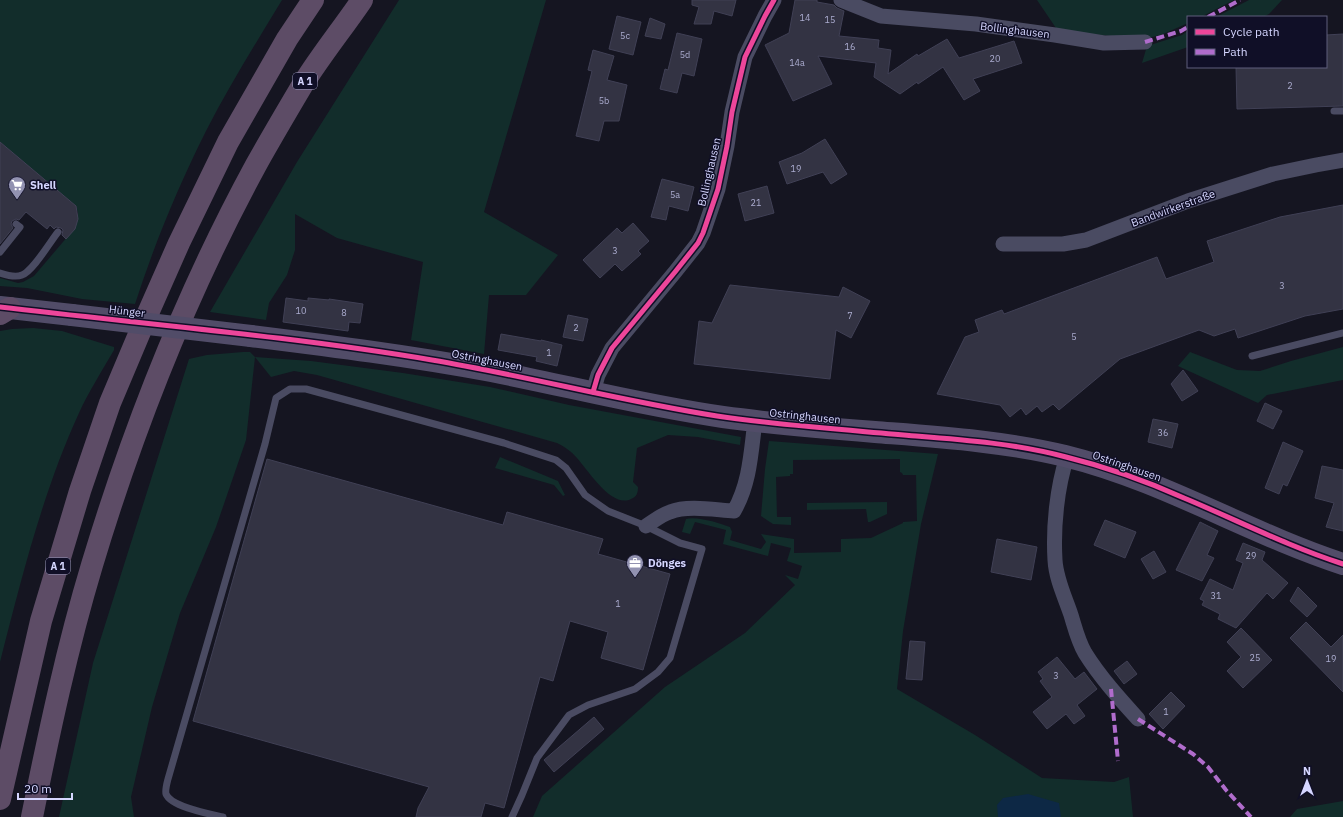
<svg xmlns="http://www.w3.org/2000/svg" width="1343" height="817" font-family="'IBM Plex Sans',sans-serif">
<style>
.green{fill:#122d2b}
.water{fill:#0d2845}
.building{fill:#333343;stroke:#404055}
.lines{fill:none;stroke-linecap:round;stroke-linejoin:round}
.service{stroke:#4a4b62;stroke-width:7}
.minor{stroke:#4a4b62;stroke-width:15}
.primary{stroke:#514c68;stroke-width:22}
.motorway{stroke:#5d4c66;stroke-width:22}
.primary-bridge{stroke:#514c68;stroke-width:22}
.quiet{stroke:#b06ccc;stroke-width:4;stroke-dasharray:8 4;stroke-linecap:butt}
.cycleway-casing{stroke:#100f27;stroke-width:8}
.cycleway{stroke:#ed469a;stroke-width:5}
.labels{text-anchor:middle;stroke-width:3;stroke-linejoin:round;paint-order:stroke}
.number-label{font-size:9px;fill:#acadd0}
.shield{fill:#100f27;stroke:#9a9abe;stroke-width:1}
.shield-label{font-size:10px;font-weight:bold;fill:#d5d6ff}
.street-label{font-size:11px;fill:#d5d6ff;stroke:#100f27}
.poi-label{font-size:11px;font-weight:bold;fill:#d5d6ff;stroke:#100f27;text-anchor:start}
</style>
<rect width="100%" height="100%" fill="#151521"/>
<g class="green">
<path d="M0 0H282C256 43 229 86 206 131 178 187 154 245 135 304L82 299 27 288 0 286V278L18 283 23 282 34 276 74 229 78 219V213L76 206 0 142Z"/>
<polygon points="399,0 546,0 484,212 558,255 526,295 489,295 484,354 411,340 423,262 337,238 295,214 295,250 287,275 269,303 266,320 210,312 297,162"/>
<polygon points="1037,0 1234,0 1201,17 1188,17 1188,23 1161,35 1143,39 1058,31"/>
<polygon points="1249,0 1282,0 1269,14 1263,17 1216,17"/>
<polygon points="1188,31 1188,47 1142,63 1147,46 1182,35"/>
<path d="M33 328 62 331 114 347V350C102 371 89 391 79 413 43 491 21 580 0 662V331L12 329Z"/>
<polygon points="1343,347 1343,380 1267,395 1258,403 1178,366 1190,352 1237,370 1260,371 1291,361"/>
<path d="M243 352H250L255 357 311 361 403 373 490 387 569 405 741 437 740 445 698 437 668 435 637 448 633 482 638 487C638 492 637 497 631 499 612 509 588 470 577 458 571 451 565 447 557 443L317 375 294 371 271 377 255 357 246 440 216 527 180 613 152 707 131 797 134 817H59L93 663 189 359 207 355Z"/>
<path d="M769 441 938 454 921 524 903 631 897 689 975 735 1042 778 1114 782 1129 777 1133 817H533L542 796 665 687 745 633 795 585 785 575 798 579 802 566 787 561 791 548 771 543 768 556 723 544 726 530 695 522 690 534 682 532 686 519C697 516 719 523 730 527L732 532 730 540 761 549 766 542 761 534 794 539V553L841 552V539L871 538 903 523V522L917 521 916 475H903L902 473 900 472V459L793 460V474H790V476L776 477 777 517H791V525L773 524 761 516 765 469Z"/>
<polygon points="500,457 558,481 565,495 563,496 554,485 495,468"/>
<polygon points="887,502 887,514 870,522 868,522 866,509 807,510 807,503"/>
<polygon points="1343,801 1343,817 1290,817 1297,809"/>
</g>
<polygon class="water" points="1028,794 1059,803 1061,817 998,817 997,805 1003,798"/>
<g class="building">
<polygon points="692,0 736,0 732,16 714,11 711,24 694,24 699,7 692,5"/>
<polygon points="795,0 817,0 817,2 834,5 837,8 844,11 839,36 879,40 878,48 891,50 888,74 917,54 918,56 947,39 959,58 1014,41 1022,63 973,79 980,91 964,100 943,67 918,84 917,82 900,94 874,77 876,63 818,56 832,84 793,101 765,45 789,33"/>
<polygon points="617,16 641,22 633,55 609,49"/>
<polygon points="650,18 665,24 661,39 645,36"/>
<polygon points="677,33 702,39 694,76 682,73 677,93 660,89 665,69 668,70"/>
<polygon points="1343,34 1343,106 1237,109 1236,67 1326,67 1326,35"/>
<polygon points="593,50 614,56 607,80 627,85 619,121 604,121 599,141 576,136 592,71 588,70"/>
<polygon points="825,139 847,174 831,184 823,172 787,184 779,162 802,153"/>
<polygon points="0,142 76,206 78,219 75,229 66,239 62,235 63,230 61,228 56,227 54,229 50,225 47,229 26,212 19,220 16,219 12,221 11,224 13,228 0,244"/>
<polygon points="662,179 694,187 688,211 669,206 666,220 651,217"/>
<polygon points="767,186 774,213 745,221 738,194"/>
<polygon points="1343,205 1343,309 1305,316 1238,338 1235,329 1214,336 1199,330 1120,359 1059,410 1053,404 1042,412 1037,406 1026,415 1021,408 1010,417 1000,405 937,394 965,337 979,332 975,320 1002,310 1004,314 1157,257 1166,279 1214,262 1207,241 1280,217"/>
<polygon points="633,223 649,241 638,251 641,254 622,271 615,264 600,278 583,260 617,228 622,233"/>
<polygon points="730,285 839,297 843,287 870,301 851,338 836,330 830,379 694,364 699,321 712,323"/>
<polygon points="286,298 308,301 308,298 329,300 329,299 363,304 360,323 349,322 348,331 283,322"/>
<polygon points="568,315 588,319 583,341 563,337"/>
<polygon points="501,334 541,341 541,340 562,345 557,366 536,361 537,357 498,350"/>
<polygon points="1183,370 1198,391 1182,401 1171,384"/>
<polygon points="1265,403 1282,411 1273,429 1257,421"/>
<polygon points="1153,419 1178,424 1172,448 1148,442"/>
<polygon points="1283,442 1303,451 1287,486 1283,484 1279,494 1265,488"/>
<polygon points="267,459 503,525 507,512 603,539 598,554 670,574 643,670 601,658 608,632 570,621 553,681 540,677 504,808 485,803 481,817 416,817 418,808 429,787 193,721"/>
<polygon points="1322,466 1343,470 1343,531 1326,527 1334,503 1315,498"/>
<polygon points="1105,520 1136,532 1125,558 1094,545"/>
<polygon points="1200,522 1218,531 1207,555 1214,558 1202,581 1176,570"/>
<polygon points="997,539 1037,547 1031,580 991,572"/>
<polygon points="1243,543 1265,552 1262,560 1288,583 1273,599 1267,593 1236,628 1218,619 1220,614 1202,605 1204,601 1200,599 1210,579 1233,590 1243,563 1236,560"/>
<polygon points="1154,551 1166,572 1153,579 1141,559"/>
<polygon points="1298,587 1317,606 1307,617 1290,601"/>
<polygon points="1306,622 1331,647 1343,635 1343,692 1290,638"/>
<polygon points="1241,628 1272,660 1243,688 1227,671 1241,657 1227,642"/>
<polygon points="910,641 925,642 922,680 906,679"/>
<polygon points="1057,657 1075,679 1084,672 1097,689 1077,705 1085,716 1074,724 1066,714 1047,729 1033,712 1052,697 1040,681 1043,679 1038,672"/>
<polygon points="1127,661 1137,674 1124,684 1114,671"/>
<polygon points="1171,692 1185,706 1163,729 1149,714"/>
<polygon points="594,717 604,729 554,772 544,760"/>
</g>
<g class="lines">
<g class="service">
<polyline points="1334,111 1343,111"/>
<polyline points="0,252 20,227 16,224"/>
<path d="M0 273C6 275 15 278 22 275 33 271 50 242 58 232"/>
<polyline points="1252,356 1343,333"/>
<path d="M223 817C210 814 171 807 166 794 165 790 167 783 168 779L265 444 276 398 290 389H306L504 443 556 460 566 468 585 495 608 511 646 526 680 543 702 549 670 658 658 672 635 689 588 705 569 715 537 758 522 795 512 817"/>
</g>
<g class="minor">
<polyline points="841,0 881,16 976,24 1055,35 1104,43 1145,42"/>
<polyline points="1003,244 1063,244 1086,240 1188,201 1232,187 1273,174 1316,165 1343,160"/>
<polyline points="593,392 598,375 612,348 675,272 698,243 703,233 718,189 727,146 732,112 745,57 765,16 774,0"/>
<path d="M1067 457C1057 487 1053 527 1055 560 1056 579 1065 597 1071 615 1075 628 1078 641 1085 653 1100 677 1119 698 1138 719"/>
<path d="M646 526C654 521 661 515 670 512 688 505 715 510 734 511 750 483 751 452 755 421"/>
</g>
<g class="primary">
<polyline points="0,307 72,315"/>
<path d="M251 336C331 346 411 356 491 371 568 386 645 406 723 417 774 424 824 428 875 432 938 437 1002 441 1065 456 1163 480 1248 533 1343 564"/>
</g>
<g class="motorway">
<polyline points="0,314 10,308"/>
<polyline points="0,799 41,621 80,491 110,403 145,320 179,243 228,142 287,39 313,0"/>
<path d="M32 817C49 733 67 648 92 565 133 429 188 290 256 165 271 138 287 111 303 84 321 55 343 28 362 0"/>
</g>
<polyline class="primary-bridge" points="72,315 251,336"/>
<g class="quiet">
<polyline points="1208,17 1240,0"/>
<polyline points="1145,42 1181,31 1188,27"/>
<polyline points="1111,689 1118,761"/>
<polyline points="1138,719 1193,754 1208,767 1226,790 1251,817"/>
</g>
<g class="cycleway-casing">
<g id="cycleway">
<path d="M0 307C144 324 289 336 432 360 527 376 621 401 717 416 783 426 850 430 916 436 967 440 1017 444 1066 457 1107 467 1146 481 1184 498 1237 520 1287 546 1343 564"/>
<polyline points="593,392 598,375 612,348 675,272 698,243 703,233 718,189 727,146 732,112 745,57 765,16 774,0"/>
</g>
</g>
<use href="#cycleway" class="cycleway"/>
</g>
<defs>
<g id="supermarket-pin" transform="scale(0.9)"><path d="M0 17L-7.5 6A9.5 9.5 0 1 1 7.5 6Z" fill="#9292b1" stroke="#100f27"/><path d="M-6-5.5h2.5l.6 2H6L4.5 2H-2.5L-4.4-4H-6ZM-1.5 3.2a1.3 1.3 0 1 0 .1 0ZM3 3.2a1.3 1.3 0 1 0 .1 0Z" fill="#fff"/></g>
<g id="office-pin" transform="scale(0.9)"><path d="M0 17L-7.5 6A9.5 9.5 0 1 1 7.5 6Z" fill="#9292b1" stroke="#100f27"/><path d="M-6-3h4V-5.5h4V-3h4V5H-6ZM-1-4.5V-3h2v-1.5ZM-6 0V1H6V0Z" fill="#fff"/></g>
</defs>
<g fill-rule="evenodd">
<use href="#supermarket-pin" x="17" y="185"/>
<use href="#office-pin" x="635" y="563"/>
</g>
<g class="labels">
<g class="number-label">
<text x="805" y="21">14</text>
<text x="830" y="23">15</text>
<text x="625" y="39">5c</text>
<text x="850" y="50">16</text>
<text x="685" y="58">5d</text>
<text x="995" y="62">20</text>
<text x="797" y="66">14a</text>
<text x="1290" y="89">2</text>
<text x="604" y="104">5b</text>
<text x="796" y="172">19</text>
<text x="675" y="198">5a</text>
<text x="756" y="206">21</text>
<text x="615" y="254">3</text>
<text x="1282" y="289">3</text>
<text x="301" y="314">10</text>
<text x="344" y="316">8</text>
<text x="850" y="319">7</text>
<text x="576" y="331">2</text>
<text x="1074" y="340">5</text>
<text x="549" y="356">1</text>
<text x="1163" y="436">36</text>
<text x="1251" y="559">29</text>
<text x="1216" y="599">31</text>
<text x="618" y="607">1</text>
<text x="1255" y="661">25</text>
<text x="1331" y="662">19</text>
<text x="1056" y="679">3</text>
<text x="1166" y="715">1</text>
</g>
<g class="shield">
<rect x="293" y="73" width="24" height="16" rx="3"/>
<rect x="46" y="558" width="24" height="16" rx="3"/>
</g>
<g class="shield-label">
<text x="305" y="85">A 1</text>
<text x="58" y="570">A 1</text>
</g>
<g class="street-label">
<text transform="translate(1015 30) rotate(7)" y="4">Bollinghausen</text>
<text transform="translate(709 172) rotate(-77)" y="4">Bollinghausen</text>
<text transform="translate(1173 208) rotate(-20)" y="4">Bandwirkerstraße</text>
<text transform="translate(127 311) rotate(7)" y="4">Hünger</text>
<text transform="translate(487 360) rotate(11)" y="4">Ostringhausen</text>
<text transform="translate(805 416) rotate(6)" y="4">Ostringhausen</text>
<text transform="translate(1127 466) rotate(19)" y="4">Ostringhausen</text>
</g>
<g class="poi-label">
<text x="30" y="189">Shell</text>
<text x="648" y="567">Dönges</text>
</g>
</g>
<rect x="1187" y="16" width="140" height="52" fill="#100f27" stroke="#5f5f7d"/>
<rect x="1195" y="29" width="20" height="6" fill="#ed469a" stroke="#5f5f7d"/>
<text x="1223" y="36" font-size="12" fill="#d5d6ff">Cycle path</text>
<rect x="1195" y="49" width="20" height="6" fill="#b06ccc" stroke="#5f5f7d"/>
<text x="1223" y="56" font-size="12" fill="#d5d6ff">Path</text>
<g transform="translate(1307 781)" stroke="#100f27" stroke-width="3" paint-order="stroke">
<path d="M0-3L7 15L0 10L-7 15Z" fill="#d5d6ff"/>
<text y="-6" font-size="11" font-weight="bold" text-anchor="middle" fill="#d5d6ff">N</text>
</g>
<path d="M18 793v6h54v-6" fill="none" stroke="#d5d6ff" stroke-width="2"/>
<text x="24" y="793" font-size="12" fill="#d5d6ff" stroke="#100f27" stroke-width="3" paint-order="stroke">20 m</text>
</svg>
